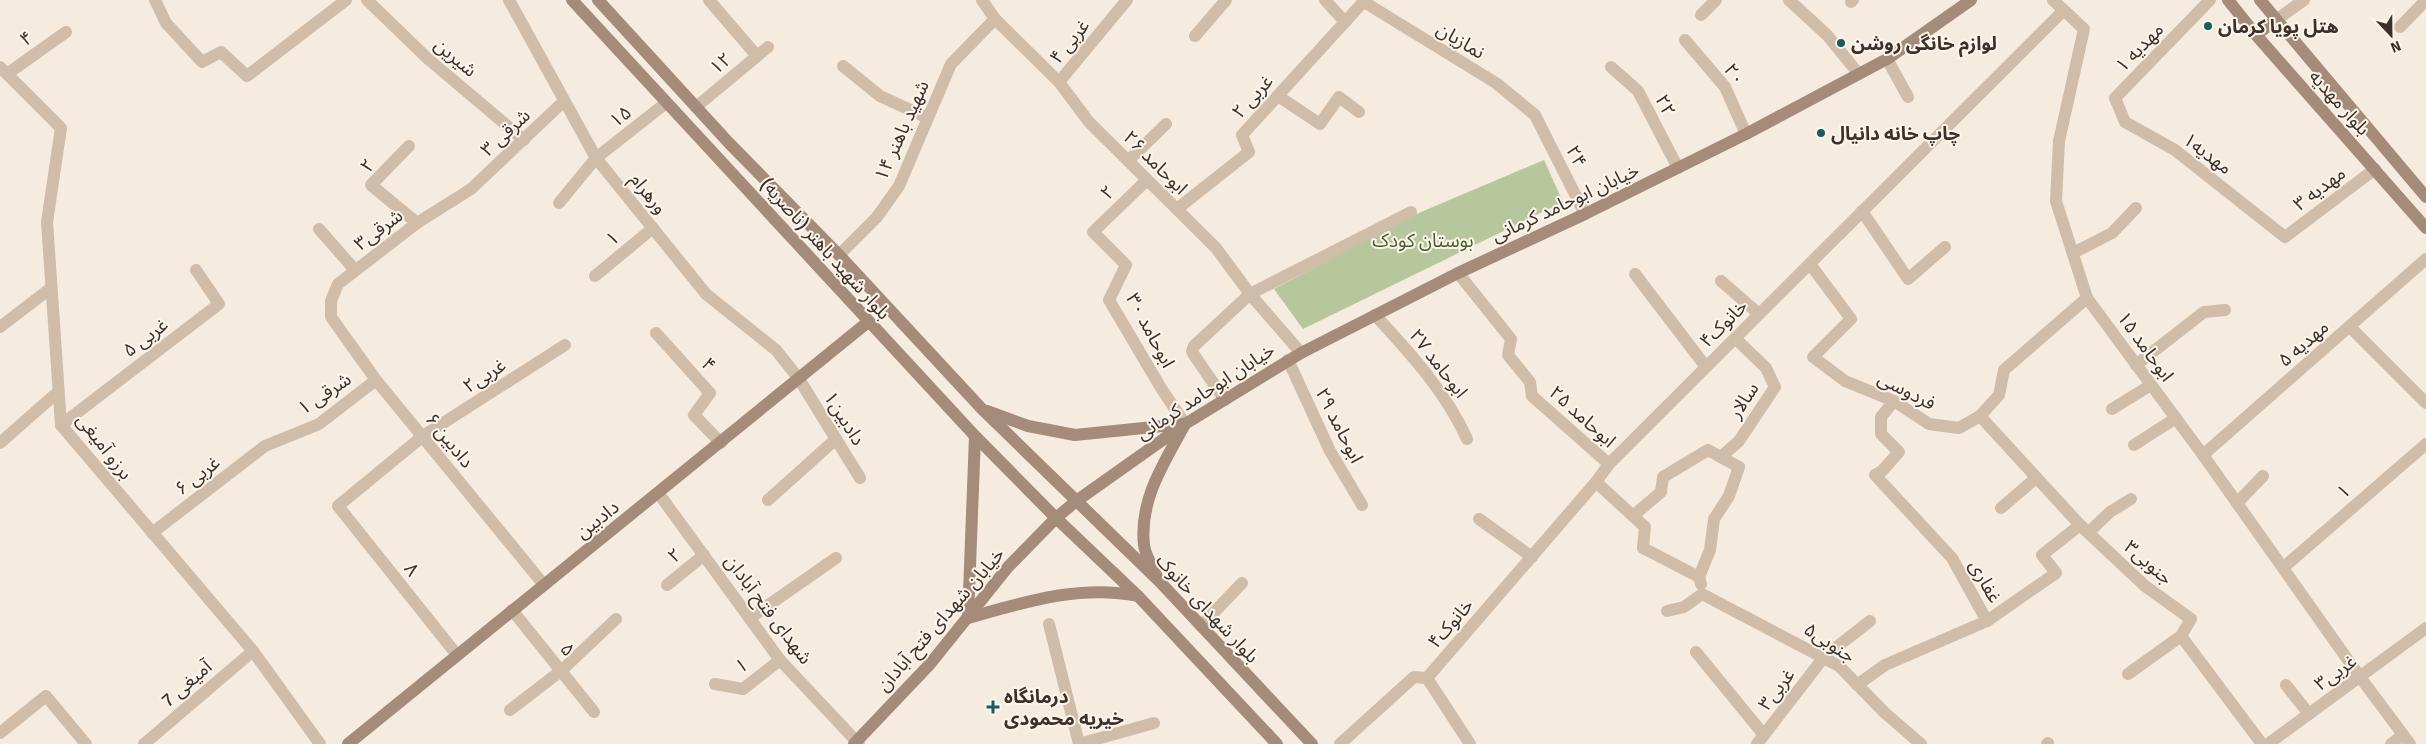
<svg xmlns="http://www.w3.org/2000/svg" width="2426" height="744" font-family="Signika,'Noto Sans Arabic',sans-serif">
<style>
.green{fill:#b7c79d}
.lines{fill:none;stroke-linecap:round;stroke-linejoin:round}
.street{stroke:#cfbca9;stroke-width:12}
.secondary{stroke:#a48b7a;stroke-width:12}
.poi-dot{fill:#1a5b62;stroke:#fcf5ec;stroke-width:2}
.labels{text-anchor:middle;stroke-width:4;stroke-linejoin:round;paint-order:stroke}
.poi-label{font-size:19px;font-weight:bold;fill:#3c3029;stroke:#fcf5ec;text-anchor:start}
.street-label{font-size:19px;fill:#3c3029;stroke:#fcf5ec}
.park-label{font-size:19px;fill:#485d2a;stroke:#fcf5ec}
</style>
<rect width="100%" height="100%" fill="#f5ecdf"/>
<polygon class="green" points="1544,160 1563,202 1303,329 1274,289 1414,215"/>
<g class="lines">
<g class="street">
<polyline points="155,0 166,23 202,62 221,52 247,76 346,0"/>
<polyline points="367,0 427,58 524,140"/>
<polyline points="509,0 596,158 706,294 776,350 799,379 860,478"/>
<polyline points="709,0 757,56"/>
<polyline points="982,0 995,19 1059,82 1089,122 1216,248 1250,294 1301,353"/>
<polyline points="1325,0 1345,22"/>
<polyline points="1789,0 1827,35 1858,73"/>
<polyline points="2053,0 2084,29 2059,141 2056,201 2087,298 2203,455 2360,677 2410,744"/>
<polyline points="2210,0 2115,98 2125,122 2175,150 2285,237 2375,169"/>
<polyline points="1364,2 1496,83 1535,115 1585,214"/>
<polyline points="1851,2 1853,0"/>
<polyline points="1701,15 1716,0"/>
<polyline points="2276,20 2304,0"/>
<polyline points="2400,27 2426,0"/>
<polyline points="1195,36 1226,0"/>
<polyline points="1685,40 1725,87 1746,134"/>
<polyline points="1887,59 1908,97"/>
<polyline points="843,66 880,96 928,118"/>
<polyline points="0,67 61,128 47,222 61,425 253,651 320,744"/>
<polyline points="1611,67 1638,91 1678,168"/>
<polyline points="7,74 66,32"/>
<polyline points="1059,82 1127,0"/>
<polyline points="1278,96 1320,124 1339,97 1359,112"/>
<polyline points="696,107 768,47"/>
<polyline points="409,146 371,185 417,223"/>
<polyline points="1128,161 1166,124"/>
<polyline points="1147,180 1093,232 1126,265 1109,300 1161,388 1185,424"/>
<polyline points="559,203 596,158 666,103"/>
<polyline points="1177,209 1249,152 1242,135 1365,0"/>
<polyline points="1862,211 1908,279 1945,247"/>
<polyline points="319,229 355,270"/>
<polyline points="2073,253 2112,233 2136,208"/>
<polyline points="839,255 877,217 899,186 951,64 995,19"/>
<polyline points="1810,264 1851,319 1813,357 1845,381 1894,401 1929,424 1959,428 1980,416 1999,395 2004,370 2087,298"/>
<polyline points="1458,273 1511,339 1508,355 1530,382 1532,396 1609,464"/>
<polyline points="1635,274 1706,367"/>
<polyline points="595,276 653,228"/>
<polyline points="1721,281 1759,314"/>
<path d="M1375 315C1410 353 1446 392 1467 439"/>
<polyline points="0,327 51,288"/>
<polyline points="2350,327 2426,403"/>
<polyline points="656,333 710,393 694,415 721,443"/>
<polyline points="1288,360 1330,451 1362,505"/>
<polyline points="2136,365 2204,312 2225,310"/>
<polyline points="1225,400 1194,355 1192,351 1194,346 1250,294 1411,212"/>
<polyline points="2112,409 2151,385"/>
<polyline points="1980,416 2080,525 2145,586 2191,619 2181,636 2262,744"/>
<polyline points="61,425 219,304 196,270"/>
<polyline points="0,443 58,392"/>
<polyline points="2134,445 2176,418"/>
<polyline points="2203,455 2426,259"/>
<polyline points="1721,457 1739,441 1775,387 1766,368 1735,338"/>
<polyline points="1596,482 1645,527 1643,548 1699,577 1701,584"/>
<polyline points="659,494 780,660 859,744"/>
<polyline points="768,500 836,439"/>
<polyline points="2237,503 2263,476"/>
<polyline points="2001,508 2036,478"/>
<polyline points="1633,516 1661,492 1663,477 1708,450 1739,467 1729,496 1714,519 1710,550 1699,577"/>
<polyline points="1479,519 1532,557"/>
<polyline points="2089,532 2110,512 2131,499"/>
<polyline points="152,533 265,446 319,424 376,380"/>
<polyline points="2284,567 2426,444"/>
<polyline points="544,585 376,380 331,317 331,301 338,284 417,223 471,189 563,102"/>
<polyline points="667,585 704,555"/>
<polyline points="512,610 594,712"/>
<polyline points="1667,611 1684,607 1702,594 1839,666 1885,713 1921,744"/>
<polyline points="750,618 836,558"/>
<polyline points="1987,621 2056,573 2042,555 2080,525"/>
<polyline points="1049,624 1079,744"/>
<polyline points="1201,626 1242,583"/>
<polyline points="1696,652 1764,735"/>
<polyline points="457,655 338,506 423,436 565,345"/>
<polyline points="2128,674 2181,636"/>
<polyline points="1427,678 1596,482 1609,464 2063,11"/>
<polyline points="1427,678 1470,744"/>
<polyline points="715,684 743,689 780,660"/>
<polyline points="1857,685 1885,665 1987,621 1952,558 1875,475 1882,471 1899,452 1881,434 1881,417 1894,401"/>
<polyline points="2286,685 2309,714"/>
<polyline points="510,710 562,670 616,619"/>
<polyline points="0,733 46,696 86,744"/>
<polyline points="144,744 253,651"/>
<polyline points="1079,744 1154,723"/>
<polyline points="1340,744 1414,677 1427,678"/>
<polyline points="1757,744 1824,657 1870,621"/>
<polyline points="2047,744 2048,743"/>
<polyline points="2268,744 2426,628"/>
<polyline points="2391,744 2403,735"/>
</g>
<g class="secondary">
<polyline points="572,0 975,436 1056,518 1138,596 1277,744"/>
<polyline points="598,0 729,143 839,255 982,409 1160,582 1312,744"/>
<polyline points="2228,0 2256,35 2426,228"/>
<polyline points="2260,0 2426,197"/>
<polyline points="2256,35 2276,20"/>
<polyline points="987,411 1028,426 1075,435 1183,424"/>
<path d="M975 436 968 618C1024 602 1081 584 1138 596"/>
<path d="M1157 577C1153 567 1145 555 1144 545 1139 500 1164 463 1184 426"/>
<polyline points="348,744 868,322"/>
<polyline points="854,744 930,664 1008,567 1056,518 1075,502 1185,424 1301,353 1458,273 1585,214 1746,134 1887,59 1971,0"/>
</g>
</g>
<g class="poi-dot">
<circle cx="2208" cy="26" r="5"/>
<circle cx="1841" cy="43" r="5"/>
<circle cx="1821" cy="133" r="5"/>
<path d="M990.5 699.5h5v5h5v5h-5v5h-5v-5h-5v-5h5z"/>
</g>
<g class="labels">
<g class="poi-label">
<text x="2218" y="33">هتل پویا کرمان</text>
<text x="1851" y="50">لوازم خانگی روشن</text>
<text x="1831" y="140">چاپ خانه دانیال</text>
<text x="1004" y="703">درمانگاه<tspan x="1004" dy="22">خیریه محمودی</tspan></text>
</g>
<g class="street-label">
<text transform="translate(26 38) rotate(-35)" y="7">۴</text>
<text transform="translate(1461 40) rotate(31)" y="7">نمازیان</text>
<text transform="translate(1069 41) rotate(-51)" y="7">۴ غربی</text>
<text transform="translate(2139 47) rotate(-46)" y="7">مهدیه ۱</text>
<text transform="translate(456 57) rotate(40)" y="7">شیرین</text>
<text transform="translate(720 63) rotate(-40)" y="7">۱۲</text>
<text transform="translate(1735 74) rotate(56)" y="7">۲۰</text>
<text transform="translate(1252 96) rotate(-48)" y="7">۲ غربی</text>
<text transform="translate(2340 102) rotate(48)" y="7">بلوار مهدیه</text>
<text transform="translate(1666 105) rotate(62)" y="7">۲۲</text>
<text transform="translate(620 116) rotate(-38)" y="7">۱۵</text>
<text transform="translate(901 130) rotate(-66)" y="7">شهید باهنر ۱۴</text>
<text transform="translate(505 132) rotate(-43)" y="7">۳ شرقی</text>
<text transform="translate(2208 153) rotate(37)" y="7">مهدیه۱</text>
<text transform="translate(1577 156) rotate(63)" y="7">۲۴</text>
<text transform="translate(1156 162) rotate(45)" y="7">ابوحامد ۲۶</text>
<text transform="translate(367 165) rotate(-51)" y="7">۲</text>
<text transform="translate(2319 188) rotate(-37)" y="7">مهدیه ۳</text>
<text transform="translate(1107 192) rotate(-44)" y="7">۲</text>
<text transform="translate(649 193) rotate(51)" y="7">ورهرام</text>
<text transform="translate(1565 202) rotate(-25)" y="7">خیابان ابوحامد کرمانی</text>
<text transform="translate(378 229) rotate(-37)" y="7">شرقی۳</text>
<text transform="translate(612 238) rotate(-40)" y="7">۱</text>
<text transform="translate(826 248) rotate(48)" y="7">بلوار شهید باهنر (ناصریه)</text>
<text transform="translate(1723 323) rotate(-45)" y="7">خانوک۴</text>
<text transform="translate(1151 330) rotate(62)" y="7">ابوحامد ۳۰</text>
<text transform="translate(145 337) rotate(-37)" y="7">۵ غربی</text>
<text transform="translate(2303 343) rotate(-41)" y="7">مهدیه ۵</text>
<text transform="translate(2146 346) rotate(54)" y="7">ابوحامد ۱۵</text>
<text transform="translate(1439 363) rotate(52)" y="7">ابوحامد ۲۷</text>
<text transform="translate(709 364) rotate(48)" y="7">۴</text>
<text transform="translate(484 375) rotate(-33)" y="7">غربی۲</text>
<text transform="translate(1907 390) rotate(27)" y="7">فردوسی</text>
<text transform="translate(1205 391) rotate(-33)" y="7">خیابان ابوحامد کرمانی</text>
<text transform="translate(324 393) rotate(-34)" y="7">۱ شرقی</text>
<text transform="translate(1743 400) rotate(-57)" y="7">سالار</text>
<text transform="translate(1583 416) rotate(42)" y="7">ابوحامد ۲۵</text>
<text transform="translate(845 418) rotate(58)" y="7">دادبین۱</text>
<text transform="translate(1340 425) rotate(63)" y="7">ابوحامد ۲۹</text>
<text transform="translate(450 440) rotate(51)" y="7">دادبین ۶</text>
<text transform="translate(105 446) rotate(52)" y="7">برزو آمیغی</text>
<text transform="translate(197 475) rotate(-38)" y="7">۶ غربی</text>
<text transform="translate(2343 491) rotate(-41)" y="7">۱</text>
<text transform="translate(597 519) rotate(-38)" y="7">دادبین</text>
<text transform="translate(674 555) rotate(-39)" y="7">۲</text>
<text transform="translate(2149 562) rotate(41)" y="7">جنوبی۳</text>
<text transform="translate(412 569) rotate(52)" y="7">۸</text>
<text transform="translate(1986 581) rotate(61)" y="7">غفاری</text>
<text transform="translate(1208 608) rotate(47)" y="7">بلوار شهدای خانوک</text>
<text transform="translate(769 609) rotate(53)" y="7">شهدای فتح آبادان</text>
<text transform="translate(940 619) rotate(-49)" y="7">خیابان شهدای فتح آبادان</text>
<text transform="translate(1450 623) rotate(-49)" y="7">خانوک۴</text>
<text transform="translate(1830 642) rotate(33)" y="7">جنوبی۵</text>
<text transform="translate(568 649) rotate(51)" y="7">۵</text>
<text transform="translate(741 665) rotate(-29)" y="7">۱</text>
<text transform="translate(2335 672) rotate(-36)" y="7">غربی۳</text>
<text transform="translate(186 683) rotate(-41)" y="7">آمیغی 7</text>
<text transform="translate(1776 689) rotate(-53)" y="7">غربی۳</text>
</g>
<g class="park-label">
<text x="1423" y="247">بوستان کودک</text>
</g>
</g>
<g transform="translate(2391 35) rotate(158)" stroke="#fcf5ec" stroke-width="4" paint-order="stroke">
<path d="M0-4L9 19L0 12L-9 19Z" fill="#3c3029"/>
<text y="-8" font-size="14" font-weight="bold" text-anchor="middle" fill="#3c3029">N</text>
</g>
</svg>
